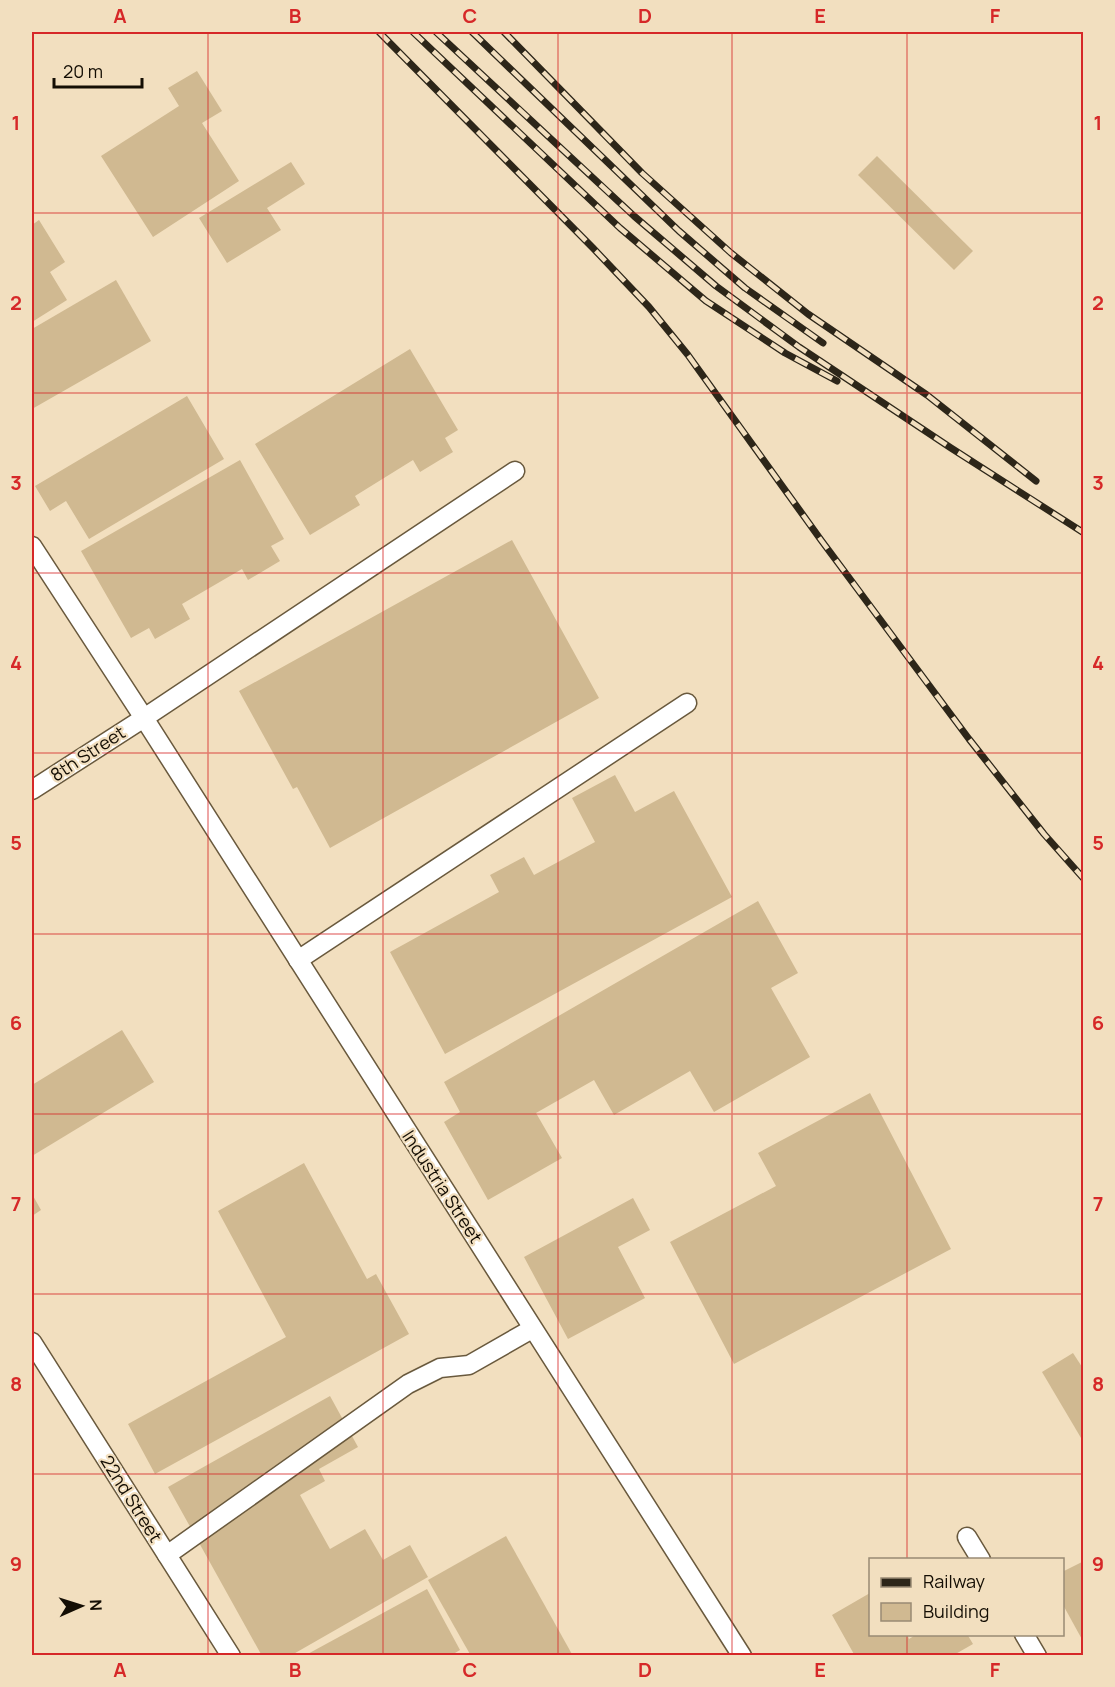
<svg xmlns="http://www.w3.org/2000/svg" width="1115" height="1687" font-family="Manrope,sans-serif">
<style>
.building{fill:#d0b991}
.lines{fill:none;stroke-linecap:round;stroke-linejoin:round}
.lane-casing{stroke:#69593d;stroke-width:21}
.lane{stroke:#fff;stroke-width:18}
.rail-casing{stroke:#2d2619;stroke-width:7}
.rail{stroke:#f2dfbf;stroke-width:4.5;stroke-dasharray:14;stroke-linecap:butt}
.grid{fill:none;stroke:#d62828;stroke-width:1.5;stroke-opacity:0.55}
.labels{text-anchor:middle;stroke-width:4.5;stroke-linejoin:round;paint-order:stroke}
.street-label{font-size:18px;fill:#140e04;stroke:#f2dfbf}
.neatline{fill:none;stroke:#d62828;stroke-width:2}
.grid-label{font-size:20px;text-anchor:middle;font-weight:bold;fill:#d62828}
</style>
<rect width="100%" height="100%" fill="#f2dfbf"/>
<g class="building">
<polygon points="197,71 222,111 202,123 239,181 153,237 101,156 179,106 168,88"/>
<polygon points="877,156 973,251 954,270 858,175"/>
<polygon points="291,162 305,184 267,208 281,230 227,263 199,218"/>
<polygon points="39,220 65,262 50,272 67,300 32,322 32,225"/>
<polygon points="116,280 151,341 32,409 32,329"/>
<polygon points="410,349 458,430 445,438 453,452 420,472 413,460 355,496 360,505 310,535 255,444"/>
<polygon points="187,396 224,459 89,539 66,501 50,511 35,486"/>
<polygon points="240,460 284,539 271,546 280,561 248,580 242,569 182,604 190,619 155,639 149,628 131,638 81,551"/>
<polygon points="512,540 599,698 330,848 297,787 293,789 239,691"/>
<polygon points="615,775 635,812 674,791 732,897 445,1054 390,952 499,892 490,875 524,857 534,875 595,842 572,798"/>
<polygon points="758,901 798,973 771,988 810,1057 714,1112 690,1071 614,1115 594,1080 536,1113 562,1158 488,1200 444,1122 460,1112 444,1082"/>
<polygon points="122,1030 154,1082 32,1156 32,1085"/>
<polygon points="870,1093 951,1249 734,1364 670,1242 776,1186 758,1153"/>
<polygon points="304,1163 367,1279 376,1274 409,1334 155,1474 128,1424 286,1337 218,1211"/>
<polygon points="32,1194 41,1210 32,1216"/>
<polygon points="633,1198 650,1230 618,1247 645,1298 568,1339 524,1257"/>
<polygon points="1073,1353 1084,1370 1084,1443 1042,1372"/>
<polygon points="330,1396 358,1447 319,1469 325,1481 300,1495 330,1549 365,1529 383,1560 410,1545 428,1577 290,1656 262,1656 168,1487"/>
<polygon points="506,1536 573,1656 471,1656 428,1580"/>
<polygon points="1084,1561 1084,1643 1062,1603 1062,1572"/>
<polygon points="427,1589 460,1650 450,1656 304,1656"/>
<polygon points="870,1593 870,1634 907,1634 909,1639 917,1634 967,1634 973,1644 952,1656 855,1656 832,1615"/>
</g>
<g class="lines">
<g class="lane-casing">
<g id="lane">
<polyline points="32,546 144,718 742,1656"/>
<polyline points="32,790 144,718 515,471"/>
<polyline points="298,960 687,703"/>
<polyline points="32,1342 231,1656"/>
<polyline points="967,1537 981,1560"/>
<polyline points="167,1555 408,1384 440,1368 469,1365 532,1329"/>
<polyline points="1024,1634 1037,1656"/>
</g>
</g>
<use href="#lane" class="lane"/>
<g class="rail-casing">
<g id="rail">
<polyline points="379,32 593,248 649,307 688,355 821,540 969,739 1044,834 1084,879"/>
<polyline points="413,32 620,228 706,301 785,353 837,381"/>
<polyline points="436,32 634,216 716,286 799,347 951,448 1084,533"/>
<polyline points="472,32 679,231 745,288 823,343"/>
<polyline points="504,32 642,173 731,253 808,314 927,395 1036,481"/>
</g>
</g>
<use href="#rail" class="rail"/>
</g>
<path class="grid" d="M208 32V1656M383 32V1656M558 32V1656M732 32V1656M907 32V1560M32 213H1084M32 393H1084M32 573H1084M32 753H1084M32 934H1084M32 1114H1084M32 1294H1084M32 1474H1084M907 1634V1656"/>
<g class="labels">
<g class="street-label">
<text transform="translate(88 754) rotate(-33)" y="6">8th Street</text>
<text transform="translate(442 1187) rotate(57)" y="6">Industria Street</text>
<text transform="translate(131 1499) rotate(58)" y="6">22nd Street</text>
</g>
</g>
<rect width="1115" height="1687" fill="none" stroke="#f2dfbf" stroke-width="66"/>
<rect x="869" y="1558" width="195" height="78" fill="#f2dfbf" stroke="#998b74" stroke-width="1.5"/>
<rect x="881" y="1578" width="30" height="9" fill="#2d2619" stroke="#998b74" stroke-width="1.5"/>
<text x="923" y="1588" font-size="18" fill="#140e04">Railway</text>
<rect x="881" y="1603" width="30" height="18" fill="#d0b991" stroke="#998b74" stroke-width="1.5"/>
<text x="923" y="1618" font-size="18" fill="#140e04">Building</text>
<g transform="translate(81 1606) rotate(87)" stroke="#f2dfbf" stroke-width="4.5" paint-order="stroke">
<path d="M0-4.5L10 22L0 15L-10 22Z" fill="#140e04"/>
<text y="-9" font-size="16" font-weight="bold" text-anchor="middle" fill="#140e04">N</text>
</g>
<path d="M54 78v9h88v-9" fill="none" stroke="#140e04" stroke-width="3"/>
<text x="63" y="78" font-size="18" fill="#140e04" stroke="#f2dfbf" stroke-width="4.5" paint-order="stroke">20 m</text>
<rect x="33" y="33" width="1049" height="1621" class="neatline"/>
<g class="grid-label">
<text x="120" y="23">A</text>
<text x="295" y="23">B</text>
<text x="470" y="23">C</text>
<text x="645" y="23">D</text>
<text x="820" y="23">E</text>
<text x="995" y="23">F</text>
<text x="16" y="130">1</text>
<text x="1098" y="130">1</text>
<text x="16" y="310">2</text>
<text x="1098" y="310">2</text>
<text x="16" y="490">3</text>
<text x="1098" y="490">3</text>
<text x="16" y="670">4</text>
<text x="1098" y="670">4</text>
<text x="16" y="850">5</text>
<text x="1098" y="850">5</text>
<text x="16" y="1030">6</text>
<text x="1098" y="1030">6</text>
<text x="16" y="1211">7</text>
<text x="1098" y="1211">7</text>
<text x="16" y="1391">8</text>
<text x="1098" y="1391">8</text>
<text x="16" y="1571">9</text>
<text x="1098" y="1571">9</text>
<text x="120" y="1677">A</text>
<text x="295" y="1677">B</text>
<text x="470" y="1677">C</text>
<text x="645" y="1677">D</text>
<text x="820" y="1677">E</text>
<text x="995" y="1677">F</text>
</g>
</svg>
